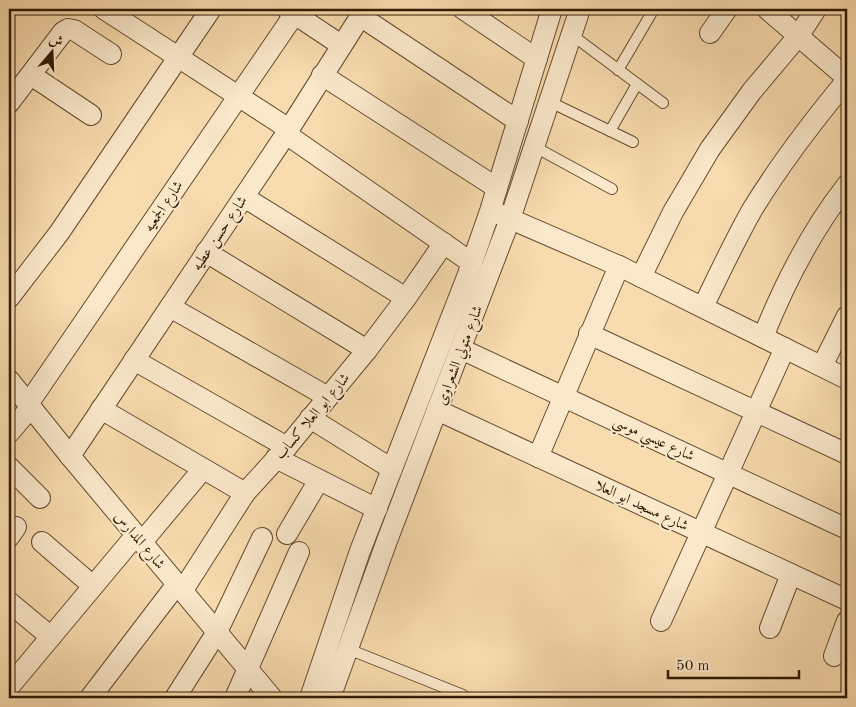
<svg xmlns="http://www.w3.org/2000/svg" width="856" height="707" font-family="'Old Standard TT',Amiri,serif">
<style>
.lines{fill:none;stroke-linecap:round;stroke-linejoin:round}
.lane-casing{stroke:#624b2e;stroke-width:12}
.street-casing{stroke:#624b2e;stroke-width:22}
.lane{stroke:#fae8ca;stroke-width:10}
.street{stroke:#fae8ca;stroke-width:20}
.labels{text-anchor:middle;stroke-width:4;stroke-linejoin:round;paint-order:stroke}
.street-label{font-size:15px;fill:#301b03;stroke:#fae8ca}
</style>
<rect width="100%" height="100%" fill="#f8dbae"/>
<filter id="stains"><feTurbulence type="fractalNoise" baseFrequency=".004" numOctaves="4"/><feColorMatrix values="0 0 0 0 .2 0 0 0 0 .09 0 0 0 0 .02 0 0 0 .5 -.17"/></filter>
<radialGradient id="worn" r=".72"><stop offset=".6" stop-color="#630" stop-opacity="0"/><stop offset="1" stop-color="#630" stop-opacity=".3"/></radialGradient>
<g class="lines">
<g class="lane-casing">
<g id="lane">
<polyline points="572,35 663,103"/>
<polyline points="618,70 651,14"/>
<polyline points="550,102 633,142"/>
<polyline points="610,131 637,84"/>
<polyline points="535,147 612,189"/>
<polyline points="348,649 463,695"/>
</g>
</g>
<g class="street-casing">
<g id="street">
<polyline points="104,9 289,129"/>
<polyline points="287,9 341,45"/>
<polyline points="463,9 537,59"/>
<polyline points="767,9 847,78"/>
<polyline points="360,16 518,121"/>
<polyline points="710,33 727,9"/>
<polyline points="31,75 91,115"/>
<polyline points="322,75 497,188"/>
<polyline points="9,103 63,32 68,29 74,30 111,54"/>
<polyline points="286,134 472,263"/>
<polyline points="244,197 406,298"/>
<polyline points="499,214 619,266 847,379"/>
<polyline points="206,252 367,350"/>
<polyline points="641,277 673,212 710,149 752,91 799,35 816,9"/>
<polyline points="9,298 59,233 211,9"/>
<polyline points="170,307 328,397"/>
<path d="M703 307C719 274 734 242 752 210 780 164 813 121 847 80"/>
<polyline points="589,334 847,454"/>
<path d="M763 337C785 282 811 231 847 185"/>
<polyline points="461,349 847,529"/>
<polyline points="134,360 287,447"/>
<polyline points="822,366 847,316"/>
<polyline points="9,380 70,456 272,698"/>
<polyline points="28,404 298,9"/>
<polyline points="101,409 245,493"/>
<polyline points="437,410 847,600"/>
<polyline points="310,418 392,469"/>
<polyline points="9,433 31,407"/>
<polyline points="70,456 286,134 365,9"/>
<polyline points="538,457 619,266"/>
<polyline points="276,458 377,509"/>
<polyline points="9,467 40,498"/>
<polyline points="287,534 319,480"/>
<polyline points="9,537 16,527"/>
<polyline points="42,542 93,586"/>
<polyline points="142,542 203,469"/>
<polyline points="183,590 245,493 287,447 367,350 406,298 444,243"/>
<polyline points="9,602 51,637"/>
<polyline points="661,621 785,348"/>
<polyline points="770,628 791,574"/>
<polyline points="834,656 847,621"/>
<polyline points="9,687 136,535"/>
<polyline points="90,698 177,584"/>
<polyline points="175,698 217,632 262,538"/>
<polyline points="235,698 299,552"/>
<polyline points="310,698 360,551 467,277 490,211 552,9"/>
<polyline points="330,698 388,538 510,219 580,9"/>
</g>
</g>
<use href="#lane" class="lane"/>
<use href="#street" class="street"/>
</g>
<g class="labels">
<g class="street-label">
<text transform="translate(163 206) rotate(-56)" y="5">شارع الجمعيه</text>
<text transform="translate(219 233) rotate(-56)" y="5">شارع حسن عطيه</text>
<text transform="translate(459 355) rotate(-69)" y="5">شارع متولي الشعراوى</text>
<text transform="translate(312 416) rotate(-50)" y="5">شارع ابو العلا كساب</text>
<text transform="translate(654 438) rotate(25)" y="5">شارع عيسي موسي</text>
<text transform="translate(642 505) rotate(25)" y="5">شارع مسجد ابو العلا</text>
<text transform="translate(140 540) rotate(50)" y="5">شارع المدارس</text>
</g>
</g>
<rect width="856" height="707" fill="none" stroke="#f8dbae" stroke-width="30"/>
<rect x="10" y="10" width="836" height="687" fill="none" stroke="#301b03" stroke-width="2.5"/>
<rect x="15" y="15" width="826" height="677" fill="none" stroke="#301b03"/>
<g transform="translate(52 52) rotate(19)" stroke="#fae8ca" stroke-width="4" paint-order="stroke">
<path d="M0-4L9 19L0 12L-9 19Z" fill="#301b03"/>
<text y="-8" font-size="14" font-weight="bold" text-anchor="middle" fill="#301b03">ش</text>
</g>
<path d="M668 670v8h131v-8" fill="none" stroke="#301b03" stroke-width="2.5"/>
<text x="676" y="670" font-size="15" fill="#301b03" stroke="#fae8ca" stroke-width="4" paint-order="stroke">50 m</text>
<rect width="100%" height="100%" filter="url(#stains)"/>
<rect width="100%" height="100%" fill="url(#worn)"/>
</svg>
